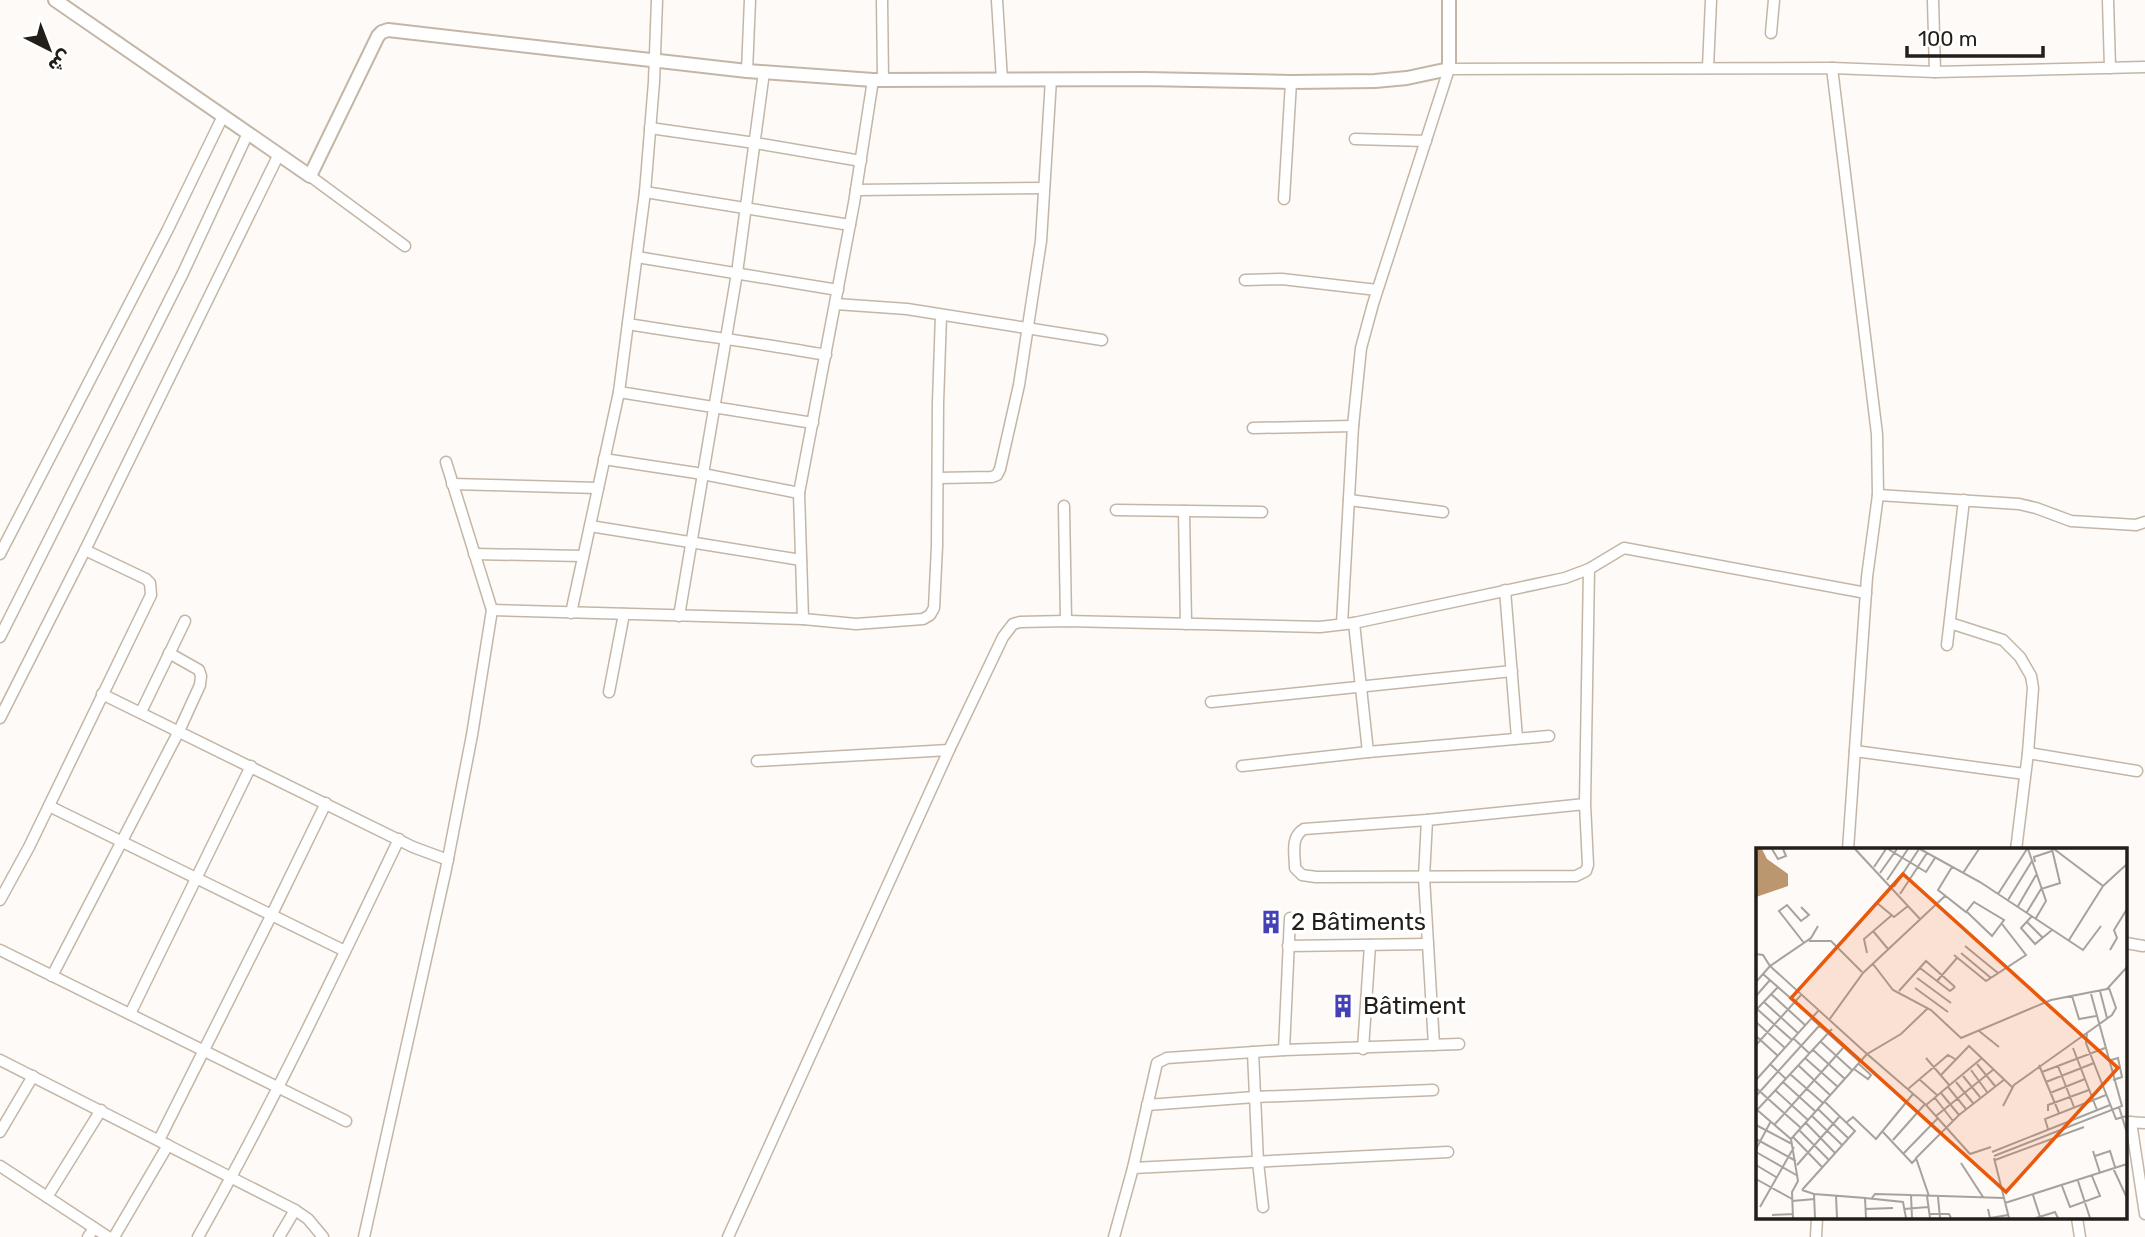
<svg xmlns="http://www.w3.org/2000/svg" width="2145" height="1237" font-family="Rubik,'Noto Sans Arabic',sans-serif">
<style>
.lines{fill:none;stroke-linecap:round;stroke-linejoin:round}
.minor-casing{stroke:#c4b6a7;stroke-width:13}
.tertiary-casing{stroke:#c4b6a7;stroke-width:16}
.minor{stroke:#fff;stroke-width:10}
.tertiary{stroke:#fff;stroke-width:12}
.labels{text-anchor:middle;stroke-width:7;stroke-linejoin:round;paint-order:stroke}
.poi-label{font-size:24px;fill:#231e18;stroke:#fff;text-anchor:start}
.inset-road{fill:none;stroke:#a6a29e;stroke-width:2}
.view{fill:#e8590c;fill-opacity:0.15;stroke:#e8590c;stroke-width:3.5}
.inset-edge{fill:none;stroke:#231e18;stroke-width:3.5}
</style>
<rect width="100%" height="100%" fill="#fdfaf7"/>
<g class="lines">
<g class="minor-casing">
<g id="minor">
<polyline points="882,0 883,80"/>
<polyline points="997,0 1002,80"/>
<polyline points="1933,0 1935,72"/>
<polyline points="2108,0 2110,68"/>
<polyline points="1771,33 1774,0"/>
<polyline points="1708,68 1711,0"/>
<polyline points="1832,68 1877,434 1878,495 1867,577 1848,850"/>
<polyline points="747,71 750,0"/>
<polyline points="650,128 755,143 861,161"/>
<polyline points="1355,139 1426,141"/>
<polyline points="310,176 405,246"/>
<polyline points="856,190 1044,188"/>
<polyline points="645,192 850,225"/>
<polyline points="1284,199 1291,82"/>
<polyline points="637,257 838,290"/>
<polyline points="1245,280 1282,279 1377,290"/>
<polyline points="836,304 907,309 1102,340"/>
<path d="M628 324C694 335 761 343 826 355"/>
<polyline points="619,392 813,423"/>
<polyline points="1253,428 1353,426"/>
<polyline points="604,459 703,474 799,493"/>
<polyline points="938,478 992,477 997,475 1000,469 1019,385 1041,241 1051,79"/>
<polyline points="452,484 598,488"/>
<polyline points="1878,495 2019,504 2036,508 2071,521 2136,525 2145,522"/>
<polyline points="1349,500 1443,512"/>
<polyline points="1064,506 1066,621"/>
<polyline points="1116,510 1262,512"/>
<polyline points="1184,511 1186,624"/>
<polyline points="590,526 801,560"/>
<polyline points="0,554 167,231 223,116"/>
<polyline points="474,554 583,556"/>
<polyline points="1505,590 1517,738"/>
<polyline points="492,610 803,619 856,624 923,619 930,615 934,608 937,546 938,403 941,315"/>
<polyline points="571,613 619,392 645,192 654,82 657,0"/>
<polyline points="679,616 737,273 764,72"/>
<polyline points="803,619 799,493 854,203 873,80"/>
<polyline points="1354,623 1368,752"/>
<polyline points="1950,623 2003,640 2020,657 2031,676 2033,688 2028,753 2016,850"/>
<polyline points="1342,624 1353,426 1361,348 1373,304 1449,69 1832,68 1935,72 2145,67"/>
<polyline points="0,637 183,273 248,133"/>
<polyline points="1947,645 1964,500"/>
<polyline points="609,692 624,614"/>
<polyline points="102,694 413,847 448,860"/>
<polyline points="1211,702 1512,671"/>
<polyline points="141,712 185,621"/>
<polyline points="0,718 85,550 279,154"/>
<polyline points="1855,751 2025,774"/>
<polyline points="2028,753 2137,771"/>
<polyline points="757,761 949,750"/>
<polyline points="1242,766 1368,752 1549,736"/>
<path d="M1585 804 1427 820 1304 829C1290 837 1295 854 1295 868L1302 875 1316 877 1576 876 1586 871 1588 865 1585 804 1589 569"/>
<polyline points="49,806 345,951"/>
<polyline points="1427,820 1424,877 1434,1045"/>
<polyline points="0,900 29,847 151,595 150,583 146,579 85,550"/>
<polyline points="2126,943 2143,946"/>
<polyline points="1288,946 1428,944"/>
<polyline points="0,950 346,1121"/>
<polyline points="52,976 179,731 200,685 201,676 199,670 169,653"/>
<polyline points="130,1014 251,766"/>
<polyline points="1363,1049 1370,945"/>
<polyline points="1284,1050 1290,918"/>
<polyline points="1253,1052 1258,1162 1263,1207"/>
<polyline points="0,1060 295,1210 308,1219 323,1237"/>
<polyline points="1147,1105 1255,1097 1433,1090"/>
<polyline points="2126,1122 2145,1123"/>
<polyline points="2131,1122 2145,1214"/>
<polyline points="0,1132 33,1076"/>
<polyline points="159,1140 272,914 326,803"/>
<polyline points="0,1166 108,1237"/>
<polyline points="1133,1168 1448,1152"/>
<polyline points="47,1197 101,1110"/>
<polyline points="2077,1218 2080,1237"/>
<polyline points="88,1237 94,1228"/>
<polyline points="114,1237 168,1145"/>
<path d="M198 1237C271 1108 335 973 399 839"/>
<polyline points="279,1237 295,1210"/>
<polyline points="364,1237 446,869 472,735 492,610 446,462"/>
<polyline points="728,1237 949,750 1003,637 1013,624 1020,622 1066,621 1320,627 1354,623 1565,578 1589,569 1624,548 1866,593"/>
<polyline points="1114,1237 1133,1168 1157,1063 1167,1058 1284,1050 1459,1044"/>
<polyline points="1816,1237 1817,1218"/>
</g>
</g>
<g class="tertiary-casing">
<polyline id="tertiary" points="55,0 310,176 378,36 382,32 388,30 747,71 873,80 1144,79 1291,82 1375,81 1407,78 1449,69 1449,0"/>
</g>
<use href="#minor" class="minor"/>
<use href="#tertiary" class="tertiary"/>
</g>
<defs>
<g id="building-bare" transform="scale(1.89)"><path d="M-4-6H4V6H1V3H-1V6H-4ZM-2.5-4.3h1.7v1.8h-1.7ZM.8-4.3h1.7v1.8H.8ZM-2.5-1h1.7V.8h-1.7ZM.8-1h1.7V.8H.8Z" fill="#4441b7" stroke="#fff" stroke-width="2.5" paint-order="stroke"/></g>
</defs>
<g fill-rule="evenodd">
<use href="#building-bare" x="1271" y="922"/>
<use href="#building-bare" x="1343" y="1006"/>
</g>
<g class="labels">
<g class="poi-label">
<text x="1291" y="930">2 Bâtiments</text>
<text x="1363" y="1014">Bâtiment</text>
</g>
</g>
<g transform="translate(1756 848)">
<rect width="371" height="371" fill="#fdfaf7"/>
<path d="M0 1H6L11 11 32 26V38L0 49Z" fill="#bc966e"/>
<path class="inset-road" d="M16 1 22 11 30 8 27 1M99 1 164 71M132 1 170 24 179 10M164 1 224 34 327 102 345 78M272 1 290 53 280 70M298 1 347 38 313 92M279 14 278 9 296 3M118 19 130 1M196 19 182 42 210 64 218 54 248 72 236 88 211 64M124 25 141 1M207 25 223 1M131 32 152 1M347 38 371 16M138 39 163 1M144 46 171 5M242 46 271 1M252 52 276 13M121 55 138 69 152 58M262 58 280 27M45 59 53 67 45 73 31 57 23 63 48 95M271 64 285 41 304 35 296 1M276 68 265 80 279 96 296 82M271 74 287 90M117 83 132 101M53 93H75L106 124M209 98 242 125M354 102 361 90 358 82 371 61M111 105 108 91 136 67M205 105 235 130M0 106 7 107 14 118 55 90 62 78M198 107 230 133 270 107 246 76M117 116 137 142 175 162 205 190 295 152 351 141 371 119M164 120 194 143 199 139M7 126 56 169M161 130 195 155M181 133 201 110M0 134 14 118 111 206 145 186 172 160M159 140 192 164M143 143 170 113 199 139M344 143 351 170M15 146 49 177M0 148 14 132M316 148 323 171 340 168M8 154 42 185M1 161 36 192M1 161 22 139M55 170 104 214M73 172 107 125 189 48M0 174 29 200M223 183 243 199M331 185 330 195 360 271 371 268M0 188 22 208M37 190 53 205M64 193 97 223M0 197 45 147M317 200 341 262M56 201 89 231M49 210 82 239M170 210 194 238M352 213 362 210 366 229 357 232M14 216 30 231M221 216 239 238M42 217 74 247M283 217 303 265M302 218 318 259M98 221 112 231 115 227 103 216M215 222 231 244M286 224 349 200M34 226 67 255M184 228 213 198 256 239M207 228 224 249M163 231 182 248M0 232 63 162M27 234 60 264M200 234 217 255M290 234 338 215M192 239 210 261M0 240 45 280M152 241 192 207 199 211M19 242 52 272M185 245 203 267M294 245 329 231M0 248 63 178M179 250 197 273M170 257 226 210M247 258 258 237 356 167 360 160 353 140M363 259 371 285M0 261 35 291 111 206 170 257 214 306 235 299M62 261 92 290M1 262 76 181M292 263V257L333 242M56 268 86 297M180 268 238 221M91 274 97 269 120 291 157 246M50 275 79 305M19 276 87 200M0 277 36 296M292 281 289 271 350 247M43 282 73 312M126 283 156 315 160 311M37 289 66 319M0 291 40 313M35 291 42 333 36 344 37 370M137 292 169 256M0 301 15 273M337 303 344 325M0 304 42 328M236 304 354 257M147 306 182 270M238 308 366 258 335 146M339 308 354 303 359 319M238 310 253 370M239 312 328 279M205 315 227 349M0 317 20 329M41 317 84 268M357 320 371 350M0 331 36 351M322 333 334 370M306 338 314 359 344 348 336 328M46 342 99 283 69 254M46 342 58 346 59 370M58 346 109 350 110 370M80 347 81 370M277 347 284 369M171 348 174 370M173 348 160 310 203 267 249 231M182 349 184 370M109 350 147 354 150 370M116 350 119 346 155 347M36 353 59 351M249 355 371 316M4 359 38 299M109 361 137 360M148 361 172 359M232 361 234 370 252 367M173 366H193L195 370M16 367 37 366M156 370 155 347 248 350M280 370 299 364 302 370"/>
<path class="view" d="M147 26 362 220 250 344 35 150Z"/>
<rect width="371" height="371" class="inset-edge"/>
</g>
<g transform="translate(49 49) rotate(138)" stroke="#ffffff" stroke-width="5" paint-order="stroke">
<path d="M0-5L12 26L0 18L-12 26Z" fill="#231e18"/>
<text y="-10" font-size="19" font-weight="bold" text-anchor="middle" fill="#231e18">ش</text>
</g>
<path d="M1907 46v10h136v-10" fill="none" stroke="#231e18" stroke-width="3.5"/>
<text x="1918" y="46" font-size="21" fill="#231e18" stroke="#ffffff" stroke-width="5" paint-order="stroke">100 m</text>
</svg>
